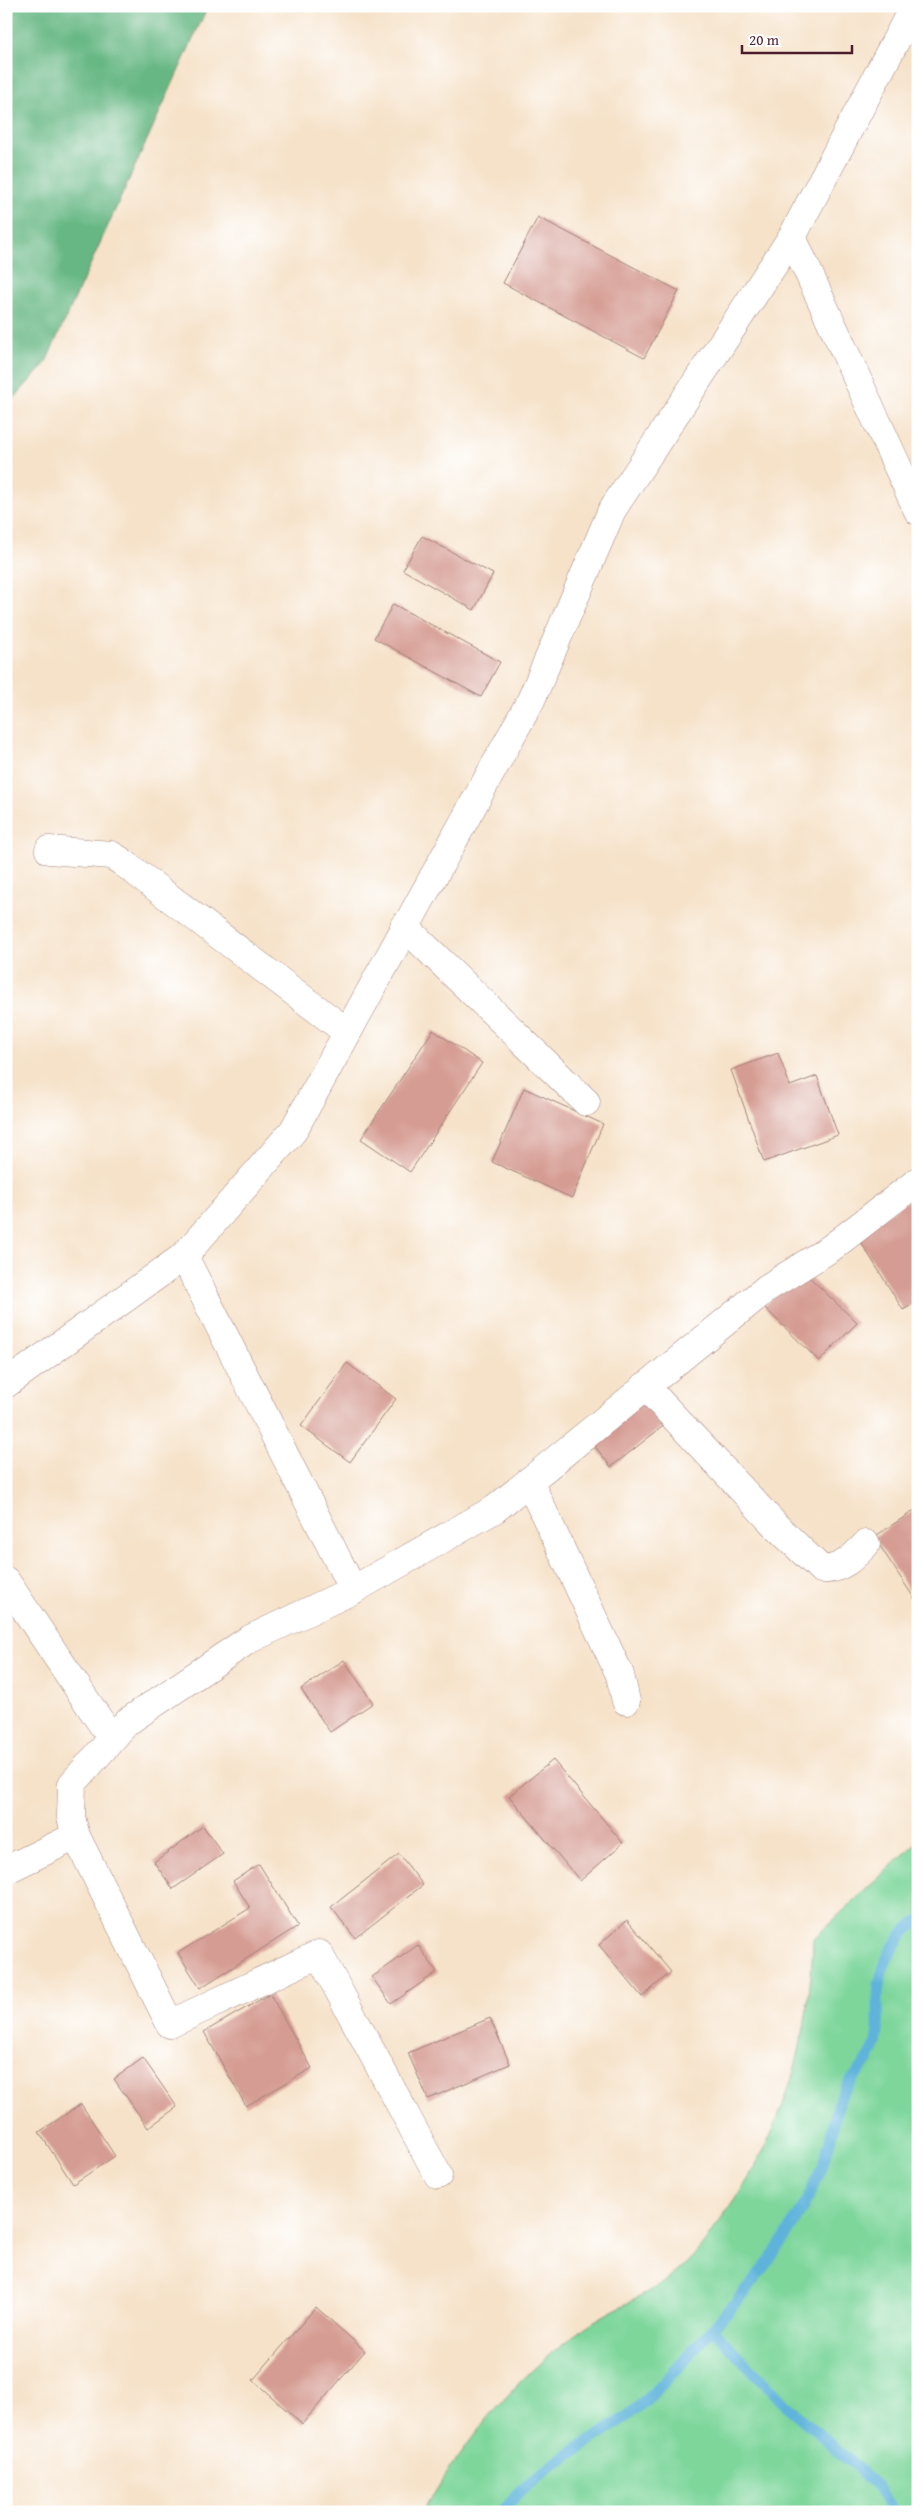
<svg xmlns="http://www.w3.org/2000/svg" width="924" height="2518" font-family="'Gentium Book Plus',serif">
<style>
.green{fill:#7ed69b;stroke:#647a63}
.forest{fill:#66b783;stroke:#586b57}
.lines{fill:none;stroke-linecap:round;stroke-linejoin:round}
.stream{stroke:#5fb3db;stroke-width:11}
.building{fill:#d59c93}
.minor-casing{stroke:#a0807a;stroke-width:29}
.minor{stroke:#fff;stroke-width:28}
</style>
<rect width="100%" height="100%" fill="#fff"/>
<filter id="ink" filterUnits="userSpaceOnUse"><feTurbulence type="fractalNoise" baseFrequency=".02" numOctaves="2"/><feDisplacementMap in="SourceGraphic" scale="10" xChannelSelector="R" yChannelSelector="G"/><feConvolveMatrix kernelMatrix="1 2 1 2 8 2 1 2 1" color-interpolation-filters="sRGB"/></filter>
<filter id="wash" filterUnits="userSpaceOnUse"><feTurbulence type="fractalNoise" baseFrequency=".0096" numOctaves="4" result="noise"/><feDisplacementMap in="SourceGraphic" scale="20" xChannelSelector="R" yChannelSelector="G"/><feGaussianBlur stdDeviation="1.12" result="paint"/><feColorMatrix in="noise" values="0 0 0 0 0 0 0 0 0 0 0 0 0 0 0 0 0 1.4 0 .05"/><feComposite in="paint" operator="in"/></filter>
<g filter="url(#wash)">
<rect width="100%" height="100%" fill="#f6e2c9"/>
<path class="green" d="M918 1841V2512H423C466 2439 521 2369 593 2322 620 2305 652 2294 677 2272 694 2258 707 2239 720 2221 783 2136 810 2043 813 1939Z"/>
<polygon class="forest" points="6,6 208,6 45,364 6,407"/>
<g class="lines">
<g class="stream">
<polyline points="712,2329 784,2403 876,2485 895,2512"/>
<path d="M503 2512C535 2468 589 2446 631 2413 659 2391 681 2363 705 2337 745 2293 783 2248 810 2194 819 2177 826 2156 831 2137 834 2122 836 2108 842 2094 850 2078 866 2067 873 2051 880 2035 878 2020 878 2003 877 1973 892 1937 918 1921"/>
</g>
</g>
<g id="blocks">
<g class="building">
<polygon points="538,217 679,291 644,358 503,283"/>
<polygon points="422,536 493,574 474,610 403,570"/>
<polygon points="393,604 500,662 481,697 374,638"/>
<polygon points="433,1030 482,1063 410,1172 361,1139"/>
<polygon points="778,1053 790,1086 817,1076 838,1135 764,1162 731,1070"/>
<polygon points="524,1088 603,1124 572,1198 492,1162"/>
<polygon points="918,1195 918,1301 903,1310 856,1234"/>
<polygon points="800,1268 857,1323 819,1361 764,1307"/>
<polygon points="347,1363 396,1399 350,1462 301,1426"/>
<polygon points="646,1396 667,1423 611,1467 590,1440"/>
<polygon points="918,1508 918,1604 874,1537"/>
<polygon points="344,1660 373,1703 330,1732 301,1689"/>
<polygon points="553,1760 623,1843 580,1881 509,1796"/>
<polygon points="203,1826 223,1854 173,1889 154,1862"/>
<polygon points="399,1854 423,1885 355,1938 331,1907"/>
<polygon points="259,1864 298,1926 200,1988 178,1953 250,1908 233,1881"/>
<polygon points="627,1920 671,1972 642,1997 599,1945"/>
<polygon points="418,1945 437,1972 391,2004 372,1977"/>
<polygon points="270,1994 312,2068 246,2106 204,2032"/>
<polygon points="490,2018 510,2064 428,2099 408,2053"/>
<polygon points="143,2058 177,2107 148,2128 114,2079"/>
<polygon points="81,2104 115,2156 73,2184 39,2132"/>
<polygon points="316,2307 365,2351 302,2424 253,2380"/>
</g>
</g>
</g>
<g filter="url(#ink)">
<use href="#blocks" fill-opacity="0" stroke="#a0807a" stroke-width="1"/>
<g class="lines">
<g class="minor-casing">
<g id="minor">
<polyline points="792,237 918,511"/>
<polyline points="49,850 111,855 121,861 347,1032"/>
<polyline points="404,926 586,1102"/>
<polyline points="184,1256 353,1590 248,1640 127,1722 72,1784 71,1817 76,1836 170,2024 319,1954 438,2175"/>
<polyline points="6,1384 184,1256 293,1131 531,700 612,510 792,237 914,6"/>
<path d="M645 1386 776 1526 821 1569C840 1571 854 1557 866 1544"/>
<polyline points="529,1481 620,1675 626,1701"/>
<polyline points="6,1581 112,1739"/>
<polyline points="353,1590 495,1509 767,1288 831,1248 918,1181"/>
<polyline points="6,1870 76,1836"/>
</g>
</g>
<use href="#minor" class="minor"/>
</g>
</g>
<rect width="924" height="2518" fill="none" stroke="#fff" stroke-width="25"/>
<path d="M742 45v8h110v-8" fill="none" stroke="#4a1f2b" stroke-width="2.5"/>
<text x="749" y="45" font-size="15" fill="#4a1f2b" stroke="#ffffff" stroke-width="4" paint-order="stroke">20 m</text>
</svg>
